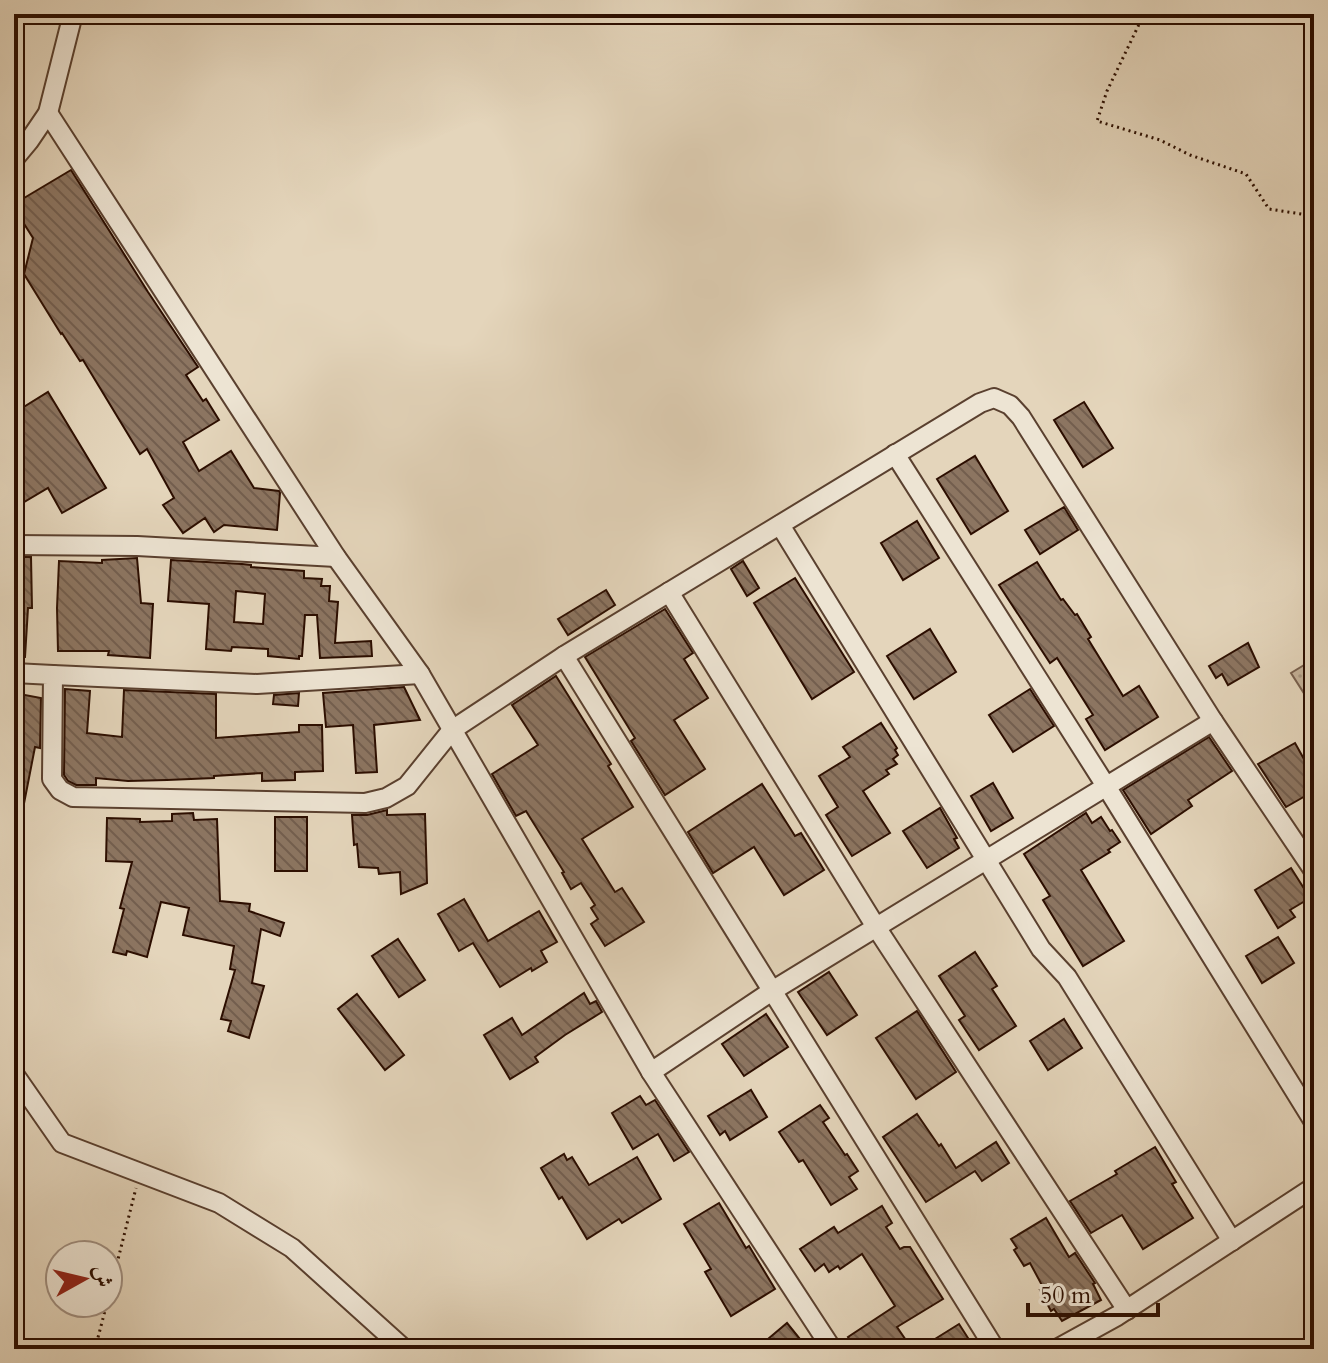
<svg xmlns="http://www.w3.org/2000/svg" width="1328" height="1363" font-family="Cardo,Amiri,serif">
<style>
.grass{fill:url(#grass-dots);stroke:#78604e;stroke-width:2}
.building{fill:url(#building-back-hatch);stroke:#2c0e00;stroke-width:2;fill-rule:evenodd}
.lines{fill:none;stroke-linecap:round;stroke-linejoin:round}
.minor-casing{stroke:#5a402f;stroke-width:22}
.path{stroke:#2c0e00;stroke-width:3;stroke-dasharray:2 4;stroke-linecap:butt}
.minor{stroke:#ede4d3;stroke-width:18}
</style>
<defs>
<pattern id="grass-dots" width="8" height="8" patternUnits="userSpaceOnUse" patternTransform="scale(2)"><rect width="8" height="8" fill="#c5b39b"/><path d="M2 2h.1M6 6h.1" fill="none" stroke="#a99984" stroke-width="1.8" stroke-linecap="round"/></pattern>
<pattern id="building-back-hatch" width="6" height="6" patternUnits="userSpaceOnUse" patternTransform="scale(2)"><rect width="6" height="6" fill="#8c7561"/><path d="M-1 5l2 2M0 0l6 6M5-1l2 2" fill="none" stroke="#735e4e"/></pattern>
</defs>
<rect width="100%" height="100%" fill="#e4d5bb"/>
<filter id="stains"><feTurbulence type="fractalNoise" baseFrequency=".0025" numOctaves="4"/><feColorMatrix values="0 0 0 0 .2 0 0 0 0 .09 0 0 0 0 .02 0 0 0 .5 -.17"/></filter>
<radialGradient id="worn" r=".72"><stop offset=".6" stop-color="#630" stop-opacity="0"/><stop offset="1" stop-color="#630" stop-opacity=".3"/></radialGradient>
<polygon class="grass" points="1314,659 1314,709 1291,673"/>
<g class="building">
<polygon points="71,170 148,292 198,367 186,375 203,401 206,399 219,420 183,442 199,471 231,451 254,488 279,491 280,493 277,530 224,525 214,532 205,518 183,533 163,505 174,498 147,449 140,454 83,360 80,361 62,333 61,334 24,274 33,238 14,208 14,204"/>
<polygon points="48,392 106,488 62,513 48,488 14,508 14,413"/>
<polygon points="1084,402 1113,448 1083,467 1054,420"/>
<polygon points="975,456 1008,511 971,534 937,479"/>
<polygon points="1064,507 1078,530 1040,554 1025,530"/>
<polygon points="917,521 939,558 903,580 881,543"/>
<polygon points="14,557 31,557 32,608 28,608 25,657 14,656"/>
<polygon points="137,558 141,603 153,604 150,658 108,655 109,651 58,651 57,608 59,561 102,563 102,560"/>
<path d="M171 560 242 564 251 565V567L304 571V578L322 579 321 586H330L329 601 338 602 335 643 371 641 372 656 320 658 317 615H305L302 656H299V659L268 656V649L232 647 231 651 206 649 209 604 168 601ZM236 591 265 594 263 624 234 622Z"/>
<polygon points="743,561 759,588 747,596 731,569"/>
<polygon points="1037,562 1061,600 1063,599 1075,615 1077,614 1091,637 1088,639 1123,696 1139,686 1158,717 1105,750 1086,719 1093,715 1057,658 1050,663 999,585"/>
<polygon points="795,578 854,672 812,699 754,603"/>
<polygon points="606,590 615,605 568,635 558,619"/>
<polygon points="665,609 693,653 684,659 708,698 674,720 705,769 665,795 631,741 635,738 585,657"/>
<polygon points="930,629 956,672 914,699 887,656"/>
<polygon points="1248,643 1259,667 1228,685 1222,674 1216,678 1209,666"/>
<polygon points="556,676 611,764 608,766 633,807 582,839 615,892 622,888 644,922 605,946 591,924 598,919 591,908 595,905 581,883 571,889 562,873 564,872 526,811 516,816 492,774 538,745 512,705"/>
<polygon points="404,687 420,720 374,725 377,772 356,773 353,725 326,727 323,693"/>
<polygon points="65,689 90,691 87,733 122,737 124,690 216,694 216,738 299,732 299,725 322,725 323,771 295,772 295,780 262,781 262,773 214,776 214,778 167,780 128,781 96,778 96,785 76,785 68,781 64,775"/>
<polygon points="1030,689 1054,726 1013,752 989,715"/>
<polygon points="14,693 41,698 40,748 35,747 21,819 14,818"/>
<polygon points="299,693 298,706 273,704 274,695"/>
<polygon points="881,723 897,748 895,750 898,755 893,759 897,764 886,770 889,774 863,791 890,833 852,856 826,815 838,807 819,776 850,757 843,747"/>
<polygon points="1209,737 1232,771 1188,800 1192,806 1151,834 1123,790"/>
<polygon points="1295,743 1314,777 1314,791 1286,807 1258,764"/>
<polygon points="993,783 1013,818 991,831 971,796"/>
<polygon points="762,784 795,836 801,833 824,870 784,895 754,847 713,873 688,832"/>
<polygon points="940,808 957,838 954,839 959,848 927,868 903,831"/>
<polygon points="387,810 387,815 425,814 427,883 401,894 400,872 379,874 378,868 359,867 357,844 354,845 352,815 367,815"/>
<polygon points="193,813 194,820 217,819 220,901 250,904 249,911 284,923 280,936 261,929 252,983 264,986 249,1038 228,1031 231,1021 221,1019 235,970 230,969 234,946 183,935 189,908 161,902 147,957 127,951 126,955 113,952 124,909 120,908 132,862 106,861 107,818 140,819 140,822 172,821 172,814"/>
<polygon points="1086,813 1092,823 1101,817 1110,831 1112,830 1120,842 1108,850 1110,852 1081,870 1124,941 1083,966 1043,900 1050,896 1024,854"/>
<rect x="275" y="817" width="32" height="54"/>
<polygon points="1291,868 1310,898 1290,910 1295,917 1278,928 1255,890"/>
<polygon points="464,899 488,941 539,911 557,942 541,951 547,962 532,971 531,968 500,987 473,943 459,951 438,914"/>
<polygon points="1278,937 1294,963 1262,983 1246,956"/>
<polygon points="398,939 425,980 399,997 372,956"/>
<polygon points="975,952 997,986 992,989 1016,1026 979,1050 959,1020 965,1016 939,976"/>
<polygon points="829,972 857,1015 827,1035 798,992"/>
<polygon points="584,993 590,1004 596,1001 602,1012 565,1035 535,1057 538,1062 510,1079 484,1035 512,1018 522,1035"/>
<polygon points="357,994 404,1055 385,1070 338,1009"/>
<polygon points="917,1011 956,1072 916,1099 876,1038"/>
<polygon points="766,1014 788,1047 744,1076 722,1044"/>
<polygon points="1064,1019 1082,1048 1048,1070 1030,1041"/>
<polygon points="751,1090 767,1117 730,1140 725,1131 720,1135 708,1116"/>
<polygon points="640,1096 646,1105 655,1100 689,1152 674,1161 658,1134 633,1149 612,1113"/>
<polygon points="820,1105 829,1118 823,1122 845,1155 847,1154 858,1171 849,1177 857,1189 831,1205 803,1160 799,1162 779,1132"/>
<polygon points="917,1114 939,1146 941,1144 956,1168 996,1142 1009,1163 982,1181 975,1171 926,1202 883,1137"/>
<polygon points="1155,1147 1176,1182 1172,1184 1193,1218 1143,1249 1122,1215 1091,1233 1070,1201 1117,1174 1115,1171"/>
<polygon points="564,1154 567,1160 572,1157 589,1185 637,1157 661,1199 622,1223 619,1219 587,1239 562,1197 559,1199 541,1168"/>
<polygon points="719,1203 746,1248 749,1246 775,1289 731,1316 705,1272 711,1269 684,1224"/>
<polygon points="882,1206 892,1223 886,1227 900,1249 904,1247 910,1247 943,1299 897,1327 912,1349 856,1349 848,1337 895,1306 862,1254 840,1269 838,1266 829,1272 824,1264 815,1271 800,1249 834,1227 838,1233"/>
<polygon points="1046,1218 1069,1257 1075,1253 1095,1283 1093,1284 1101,1300 1062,1321 1054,1309 1051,1311 1040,1290 1044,1289 1030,1263 1024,1266 1014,1250 1017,1248 1011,1239"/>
<polygon points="787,1323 808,1349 756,1349"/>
<polygon points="959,1324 975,1349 919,1349"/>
</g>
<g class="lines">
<g class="minor-casing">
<g id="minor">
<polyline points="48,113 336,557 420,674 651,1072 832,1349"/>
<polyline points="14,159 29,141 48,113 73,14"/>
<polyline points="895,454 1106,786 1314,1122"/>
<polyline points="780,525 1041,949 1067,977 1232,1241"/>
<polyline points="14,545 137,546 336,557"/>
<polyline points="669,592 876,927 1127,1310"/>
<polyline points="564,656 995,1349"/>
<polyline points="14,673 53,675 52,779 60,790 73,797 365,803 386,798 407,786 452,730 564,656 980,403 994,398 1010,405 1021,417 1213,721 1314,871"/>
<polyline points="53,675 257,684 420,674"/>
<polyline points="651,1072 772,991 1213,721"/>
<polyline points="14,1074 62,1143 219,1203 292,1248 404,1349"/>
<polyline points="1057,1349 1117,1316 1314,1187"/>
</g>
</g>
<g class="path">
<polyline points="1144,14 1107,91 1097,121 1160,140 1190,155 1246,174 1269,209 1314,216"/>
<polyline points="108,1299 136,1188"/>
<polyline points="95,1349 107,1303"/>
</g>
<use href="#minor" class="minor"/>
</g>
<rect width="1328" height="1363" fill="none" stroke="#e4d5bb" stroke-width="48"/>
<rect x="16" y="16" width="1296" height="1331" fill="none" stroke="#2c0e00" stroke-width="4"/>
<rect x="24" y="24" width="1280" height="1315" fill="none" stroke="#2c0e00" stroke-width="2"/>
<g transform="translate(84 1279) rotate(82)"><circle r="38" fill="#ede4d3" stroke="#a08e7f" stroke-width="2"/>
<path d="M0-6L14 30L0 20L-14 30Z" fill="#8f2418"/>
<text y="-12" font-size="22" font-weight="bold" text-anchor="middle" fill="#2c0e00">ش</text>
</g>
<path d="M1028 1303v12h130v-12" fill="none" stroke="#2c0e00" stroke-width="4"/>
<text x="1040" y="1303" font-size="24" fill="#2c0e00" stroke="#ede4d3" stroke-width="6" paint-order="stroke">50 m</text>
<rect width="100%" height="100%" filter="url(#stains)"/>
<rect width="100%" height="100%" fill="url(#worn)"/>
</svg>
